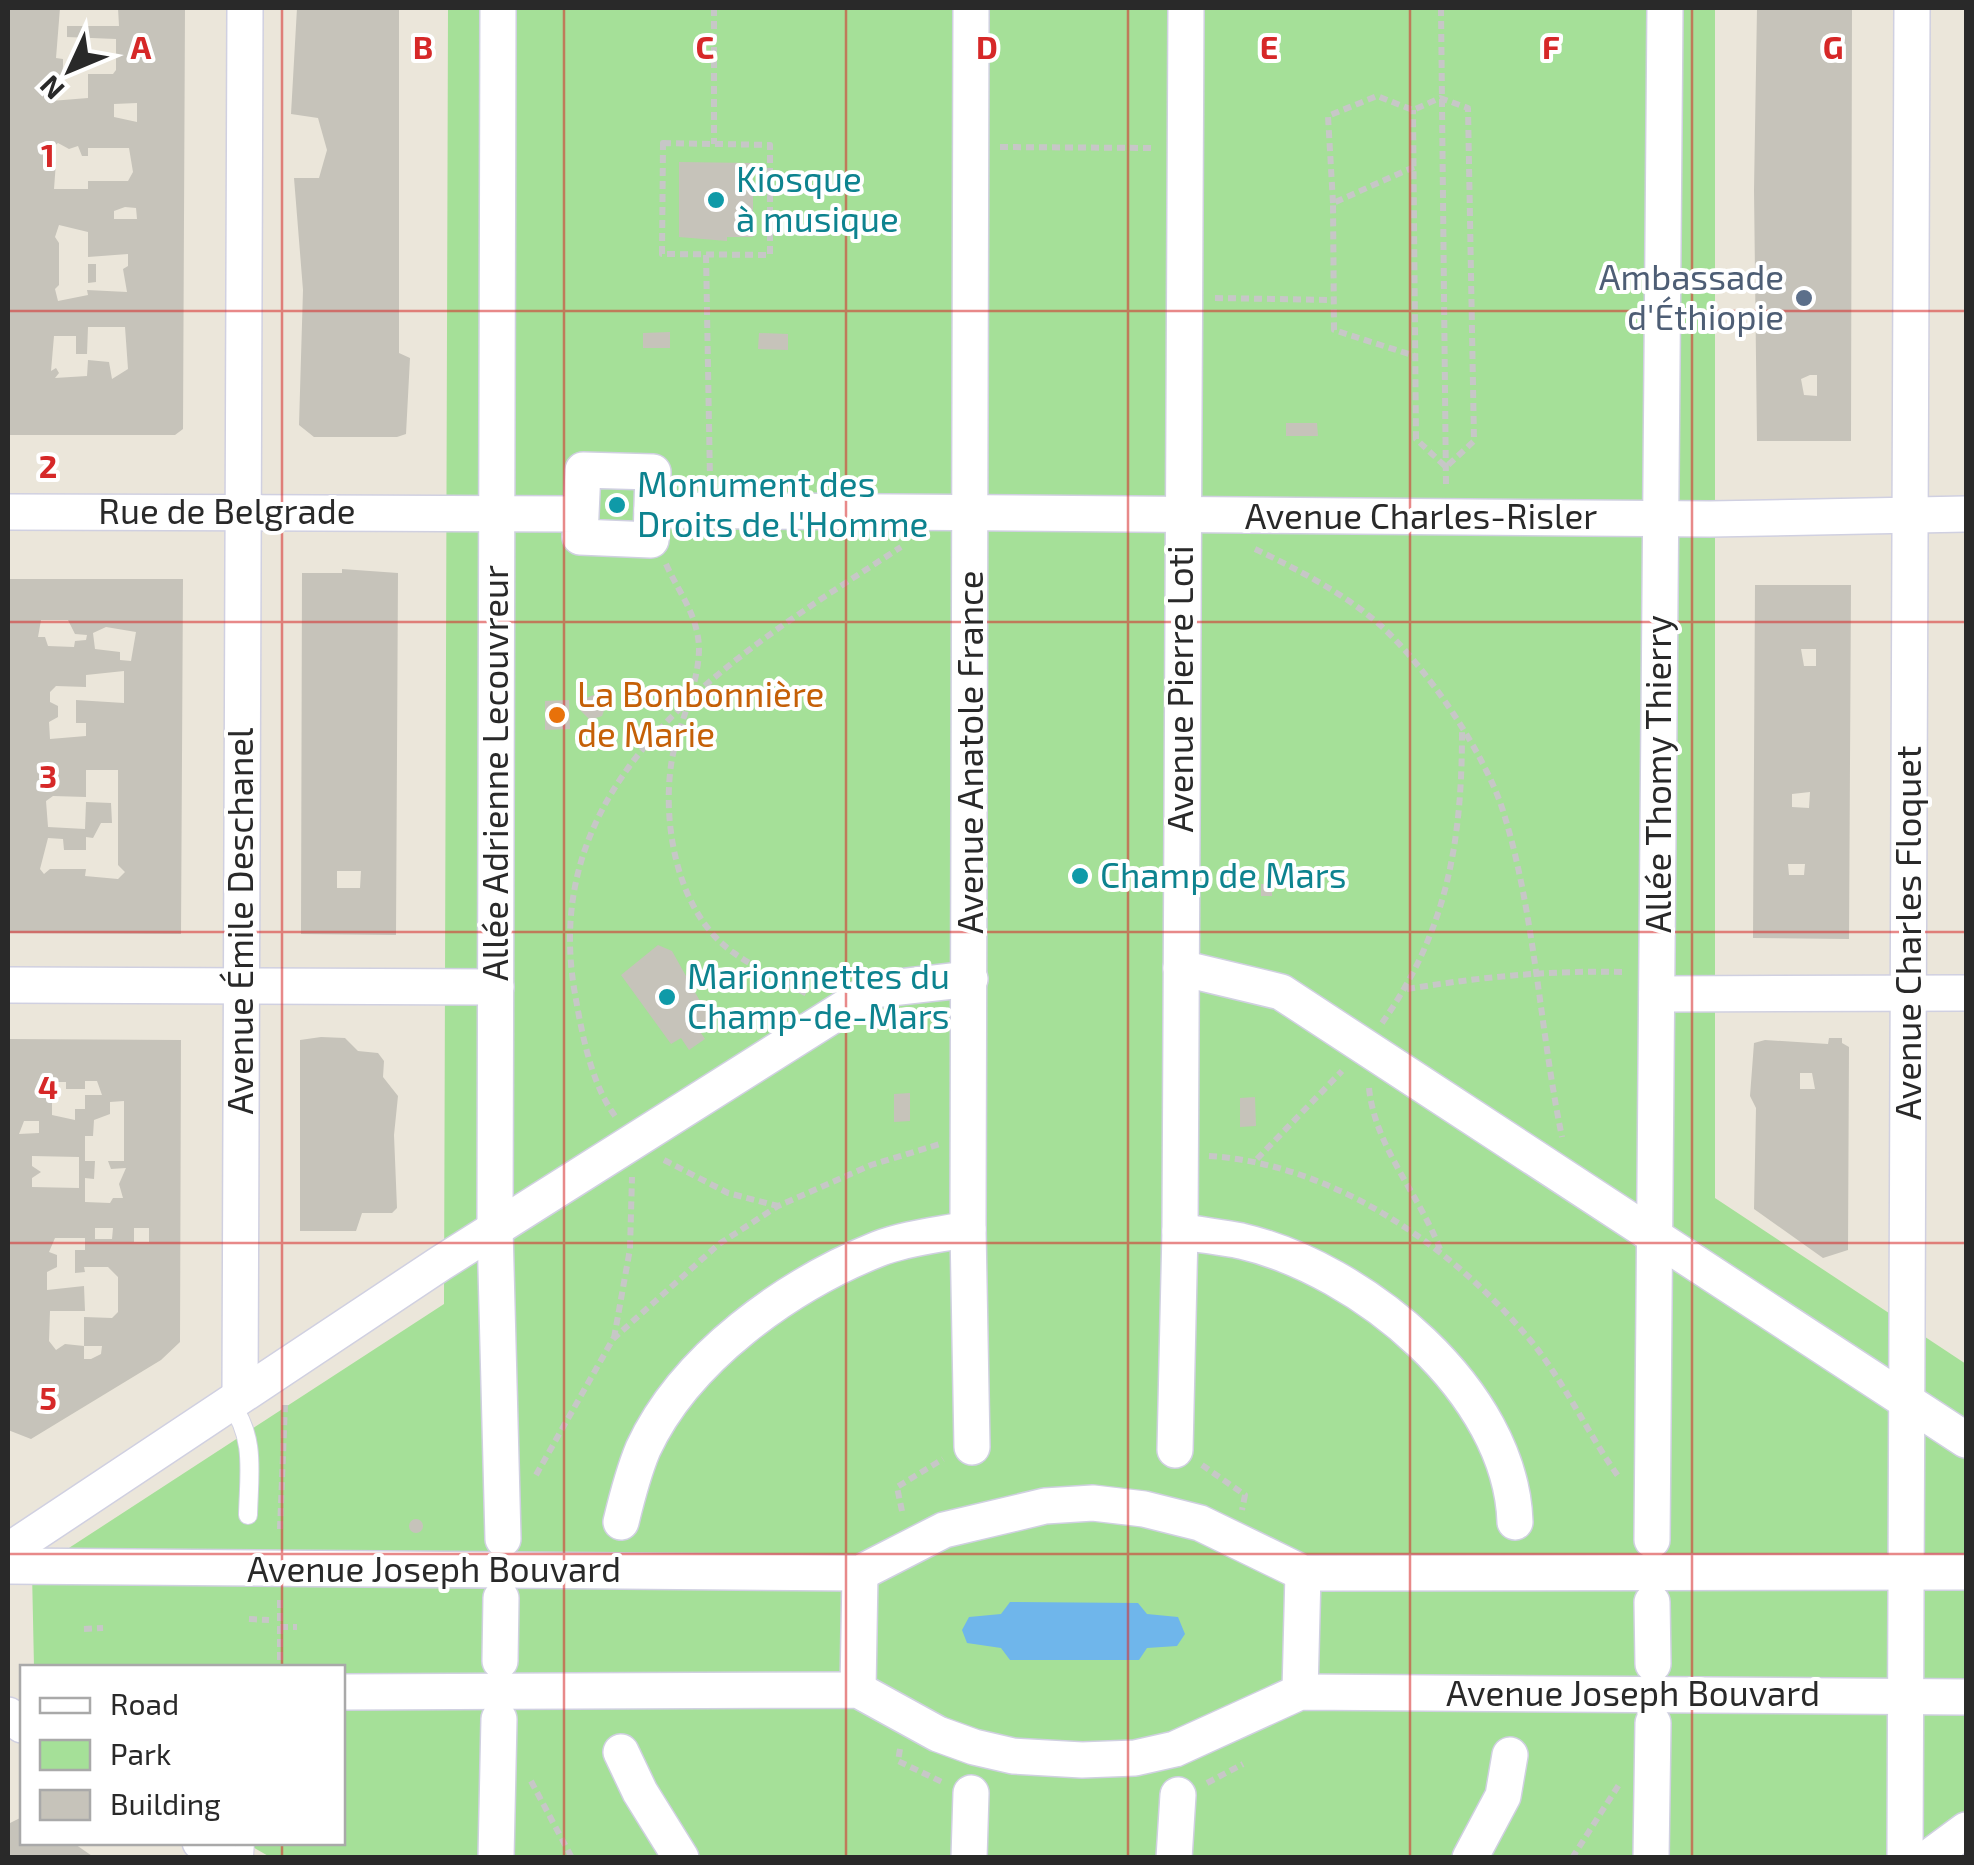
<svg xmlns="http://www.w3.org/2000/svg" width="1974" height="1865" font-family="'Exo 2',sans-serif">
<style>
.green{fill:#a5e098}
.water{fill:#6fb6eb}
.building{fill:#c6c3ba;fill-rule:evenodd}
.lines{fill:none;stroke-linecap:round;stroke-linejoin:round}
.lane-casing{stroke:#d0d0e1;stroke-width:20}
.street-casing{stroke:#d0d0e1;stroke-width:38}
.path{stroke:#c7c7c7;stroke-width:6;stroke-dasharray:8 5;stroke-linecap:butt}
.lane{stroke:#fff;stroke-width:18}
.street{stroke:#fff;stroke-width:35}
.grid{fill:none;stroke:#d62828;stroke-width:2.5;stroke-opacity:0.55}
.culture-dot{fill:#0f9aa8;stroke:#fff;stroke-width:4}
.service-dot{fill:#5c6f8a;stroke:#fff;stroke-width:4}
.food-dot{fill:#e8710a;stroke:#fff;stroke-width:4}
.labels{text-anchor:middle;stroke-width:8;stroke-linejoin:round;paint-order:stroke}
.culture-label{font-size:35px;fill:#0d838f;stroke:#fff;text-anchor:start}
.service-label{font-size:35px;fill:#4e5e75;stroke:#fff;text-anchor:end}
.street-label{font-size:35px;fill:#292929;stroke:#fff}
.food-label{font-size:35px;fill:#c56008;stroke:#fff;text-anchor:start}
.grid-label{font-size:32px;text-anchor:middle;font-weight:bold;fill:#d62828;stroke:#fff;stroke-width:8;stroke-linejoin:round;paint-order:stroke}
</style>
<rect width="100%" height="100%" fill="#ebe6da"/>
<polygon class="green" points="448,8 1715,8 1715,1198 1966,1364 1966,1857 270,1857 246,1843 342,1842 342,1668 34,1667 32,1572 444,1304"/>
<polygon class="water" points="1010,1602 1138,1603 1147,1614 1178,1617 1185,1634 1177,1646 1147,1648 1139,1660 1010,1660 1001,1648 967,1643 962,1630 969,1617 1001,1614"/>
<g class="building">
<path d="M8 8H60L56 58 63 59V66L61 82 50 87 51 101 88 98V74H113L116 70V39L67 37V26H119L118 8H185L183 429 175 435H8ZM137 103V122L114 117V104ZM58 143 69 149 78 146 82 156H88V148H129L133 172 128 181H88V189H54L56 162 49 160 48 151ZM125 207 136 208 137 219H114V211ZM59 225 88 232V257L128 254V266L123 269 127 292 87 290 88 295 58 301 55 289 59 285V243L55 237ZM88 327H125L128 369 112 379 109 362 88 360 87 376 55 378 59 373 56 368 51 371 54 336H76V354H87Z"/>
<polygon points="297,8 399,8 399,353 410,358 406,434 397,437 314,437 299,425 303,290 294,178 319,178 327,150 318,118 291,114"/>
<path d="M1757 8H1852L1851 441H1757L1754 190ZM1810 375H1817V396L1804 395 1801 379Z"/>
<polygon points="679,162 753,163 753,237 727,237 727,241 679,237"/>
<polygon points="88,264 96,264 96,282 88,283"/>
<polygon points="670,332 670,348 643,348 643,333"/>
<polygon points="759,333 788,334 788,350 758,349"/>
<polygon points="1286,423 1317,423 1318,436 1286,436"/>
<path d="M342 569 398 573 396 935 301 934 302 573H342ZM337 871H361L360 888H337Z"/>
<path d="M8 579H183L181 934 8 933ZM41 620H68L75 634 87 635 86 640 75 641 74 647 48 646 45 637H38ZM106 627 136 632 131 661 120 660V652L95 649 93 633ZM124 671V703L76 700V723H86V736L50 739 49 722 58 717V706L50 702V692L56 686 86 687V675ZM86 770H118V865L125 872 118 879 85 876 86 869H50L44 874 40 869 48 838 63 839 64 850H86V837L93 838 101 823H112L111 803 86 802 85 829 48 827 46 801 53 796 86 797Z"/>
<path d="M1755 585H1851L1849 939 1753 938ZM1801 649H1816V666H1804ZM1810 792 1809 808 1792 807V794ZM1788 864H1805L1804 875H1789Z"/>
<polygon points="596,694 606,705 602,716 590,720 580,710 584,699"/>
<polygon points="569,700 570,729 545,730 545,701"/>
<rect x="1261" y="884" width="11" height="12"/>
<polygon points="658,945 672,951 710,1019 697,1027 705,1039 689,1050 681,1038 671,1044 621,975"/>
<polygon points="321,1037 345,1038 358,1051 378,1053 384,1061 383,1077 398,1096 394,1135 397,1208 392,1213 362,1213 356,1231 300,1231 300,1040"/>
<path d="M1829 1038H1842V1043L1849 1047 1848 1250 1823 1258 1754 1209 1756 1108 1750 1096 1754 1043 1765 1040 1828 1044ZM1800 1073H1812L1815 1089H1800Z"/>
<path d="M8 1039 181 1040 180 1342 161 1360 31 1439 8 1430ZM85 1081H97L102 1095H85V1109H75V1120L52 1115V1100H47L44 1089 48 1082H66V1089H85ZM124 1101V1161H108L111 1169 126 1168 119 1184 123 1198H113L110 1203 85 1202V1178L94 1179 95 1161H85V1136H93L94 1120 110 1114V1102ZM24 1121H39V1133L19 1134ZM32 1156 79 1157V1188L32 1187V1178L41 1172 32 1166ZM95 1228H113L112 1239H95ZM134 1228H149V1242H134ZM55 1238H85V1250H75V1273L85 1272 84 1267H108L118 1277V1312L112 1318 84 1317V1346H102L101 1354 91 1359H84V1346L65 1344 56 1350 49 1341 50 1311H85L84 1286 47 1290V1272L57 1267V1255L49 1252Z"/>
<polygon points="910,1093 910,1121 894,1122 894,1094"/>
<polygon points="1255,1097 1256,1126 1240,1127 1240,1098"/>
<circle cx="416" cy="1526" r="7"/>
<polygon points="22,1817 22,1842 72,1842 95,1858 8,1858 8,1824"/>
</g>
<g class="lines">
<g class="lane-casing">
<g id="lane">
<path d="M230 1403C256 1437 249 1473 248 1515"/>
<polyline points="244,1858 245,1842"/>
</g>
</g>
<g class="street-casing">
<g id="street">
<polyline points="498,8 495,1229 503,1539"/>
<polyline points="971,8 968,1229 972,1447"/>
<polyline points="652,510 1710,519 1966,514"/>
<polyline points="8,512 581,514 580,537 651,540 653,472 583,470 581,514"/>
<polyline points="1181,968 1281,992 1966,1440"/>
<polyline points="8,985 496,987"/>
<polyline points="1657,994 1966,993"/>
<path d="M1180 1231C1200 1235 1221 1237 1241 1241 1362 1269 1511 1391 1515 1522"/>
<polyline points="240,1396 245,8"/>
<polyline points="1175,1450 1180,1231 1186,8"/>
<path d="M621 1522C627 1497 633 1473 643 1449 685 1358 788 1285 878 1249 906 1238 939 1235 968 1229"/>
<polyline points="1652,1540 1665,8"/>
<polyline points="8,1551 441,1263 873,990 970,979"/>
<polyline points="8,1566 860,1573 944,1530 1045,1506 1093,1503 1144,1509 1200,1523 1303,1573 1966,1572"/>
<polyline points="1652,1602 1653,1664"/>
<polyline points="500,1661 501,1598"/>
<polyline points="858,1690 860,1573"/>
<polyline points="342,1692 858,1690 938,1734 974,1747 1013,1756 1082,1760 1135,1758 1175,1749 1300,1692 1966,1697"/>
<polyline points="1300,1692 1303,1573"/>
<polyline points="8,1715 22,1725"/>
<polyline points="621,1752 640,1792 681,1858"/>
<polyline points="200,1842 223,1858"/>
<polyline points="496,1858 499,1719"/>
<polyline points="969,1858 971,1793"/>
<polyline points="1174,1858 1178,1795"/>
<polyline points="1470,1858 1503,1796 1510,1755"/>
<polyline points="1651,1858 1653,1723"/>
<polyline points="1905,1858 1912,8"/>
<polyline points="1928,1858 1966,1830"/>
</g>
</g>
<g class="path">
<polyline points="714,8 714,144"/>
<polyline points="1441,8 1446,486"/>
<polygon points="663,143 770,145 770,255 662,254"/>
<polyline points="1000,147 1153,148"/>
<polyline points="1414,167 1333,203 1334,330 1415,356"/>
<polyline points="1333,203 1328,116 1377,96 1413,110 1440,98 1468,108 1474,441 1446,467 1416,439 1413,110"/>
<polyline points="706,255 710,480"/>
<polyline points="1215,298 1334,300"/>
<path d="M1255 549C1297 569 1343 593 1379 624 1426 666 1486 754 1504 814 1535 914 1540 1032 1562 1137"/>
<path d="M666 564C679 593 698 615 699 648 699 685 679 723 672 759 661 822 677 914 734 953 756 969 783 980 807 994"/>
<path d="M1407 989C1481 977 1551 970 1626 972"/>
<path d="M1382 1023C1447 931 1462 842 1462 732"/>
<path d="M1369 1088C1375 1147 1419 1194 1440 1249"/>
<path d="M615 1116C591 1083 582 1034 575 994 535 770 743 650 901 547"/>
<path d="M1209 1156C1334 1164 1453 1247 1531 1341 1565 1383 1587 1432 1618 1476"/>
<polyline points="1257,1159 1342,1071"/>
<polyline points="664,1160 728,1193 778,1206"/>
<polyline points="614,1338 630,1249 632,1177"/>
<polyline points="1202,1465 1245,1495 1242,1510"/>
<polyline points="536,1475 613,1339 719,1244 778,1206 871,1165 940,1144"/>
<polyline points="902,1511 897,1487 943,1459"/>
<polyline points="280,1529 285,1405"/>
<polyline points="249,1619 269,1620"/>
<polyline points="280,1627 297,1627"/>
<polyline points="84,1629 103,1628"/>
<polyline points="280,1660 280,1599"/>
<polyline points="900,1749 898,1761 942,1782"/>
<polyline points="531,1781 572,1858"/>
<polyline points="1207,1783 1243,1764"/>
<polyline points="1572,1858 1620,1783"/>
</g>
<use href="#lane" class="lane"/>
<use href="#street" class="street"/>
</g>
<path class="grid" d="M282 8V1668M564 8V1858M846 8V1858M1128 8V1858M1410 8V1858M1692 8V1858M8 311H1966M8 622H1966M8 932H1966M8 1243H1966M8 1554H1966M282 1842V1858"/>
<g class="culture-dot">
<circle cx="716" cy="200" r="10"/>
<circle cx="617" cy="505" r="10"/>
<circle cx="1080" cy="876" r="10"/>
<circle cx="667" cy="997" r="10"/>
</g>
<circle class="service-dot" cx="1804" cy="298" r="10"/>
<circle class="food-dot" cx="557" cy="715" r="10"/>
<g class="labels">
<g class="culture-label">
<text x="736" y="192">Kiosque<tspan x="736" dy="40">à musique</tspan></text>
<text x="637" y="497">Monument des<tspan x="637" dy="40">Droits de l'Homme</tspan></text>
<text x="1100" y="888">Champ de Mars</text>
<text x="687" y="989">Marionnettes du<tspan x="687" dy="40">Champ-de-Mars</tspan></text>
</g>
<g class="service-label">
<text x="1784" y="290">Ambassade<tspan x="1784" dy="40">d'Éthiopie</tspan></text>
</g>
<g class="street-label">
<text x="227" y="524">Rue de Belgrade</text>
<text x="1421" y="529">Avenue Charles-Risler</text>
<text transform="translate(1181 689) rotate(-90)" y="12">Avenue Pierre Loti</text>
<text transform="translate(971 752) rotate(-90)" y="12">Avenue Anatole France</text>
<text transform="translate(496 773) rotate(-90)" y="12">Allée Adrienne Lecouvreur</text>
<text transform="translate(1659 774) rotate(-90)" y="12">Allée Thomy Thierry</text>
<text transform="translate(241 921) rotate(-90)" y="12">Avenue Émile Deschanel</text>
<text transform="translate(1909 933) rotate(-90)" y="12">Avenue Charles Floquet</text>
<text x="434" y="1582">Avenue Joseph Bouvard</text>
<text x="1633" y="1706">Avenue Joseph Bouvard</text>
</g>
<g class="food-label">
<text x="577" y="707">La Bonbonnière<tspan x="577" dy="40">de Marie</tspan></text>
</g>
</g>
<g class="grid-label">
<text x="141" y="59">A</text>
<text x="423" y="59">B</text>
<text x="705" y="59">C</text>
<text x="987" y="59">D</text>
<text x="1269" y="59">E</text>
<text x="1551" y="59">F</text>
<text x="1833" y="59">G</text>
<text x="48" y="167">1</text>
<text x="48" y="478">2</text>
<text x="48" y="788">3</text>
<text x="48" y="1099">4</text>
<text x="48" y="1410">5</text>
</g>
<rect width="1974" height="1865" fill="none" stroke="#292929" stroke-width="20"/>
<rect x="20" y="1665" width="325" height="180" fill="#ffffff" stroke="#a9a9a9" stroke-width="2.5"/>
<rect x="40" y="1698" width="50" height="15" fill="#ffffff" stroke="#a9a9a9" stroke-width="2.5"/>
<text x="110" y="1715" font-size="30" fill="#292929">Road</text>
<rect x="40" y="1740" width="50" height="30" fill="#a5e098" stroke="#a9a9a9" stroke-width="2.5"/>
<text x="110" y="1765" font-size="30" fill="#292929">Park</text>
<rect x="40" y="1790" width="50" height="30" fill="#c6c3ba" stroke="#a9a9a9" stroke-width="2.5"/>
<text x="110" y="1815" font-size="30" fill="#292929">Building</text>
<g transform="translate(70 70) rotate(226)" stroke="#ffffff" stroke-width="8" paint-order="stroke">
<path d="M0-8L18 38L0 25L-18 38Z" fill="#292929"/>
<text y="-15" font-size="28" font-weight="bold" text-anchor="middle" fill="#292929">N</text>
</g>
</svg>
